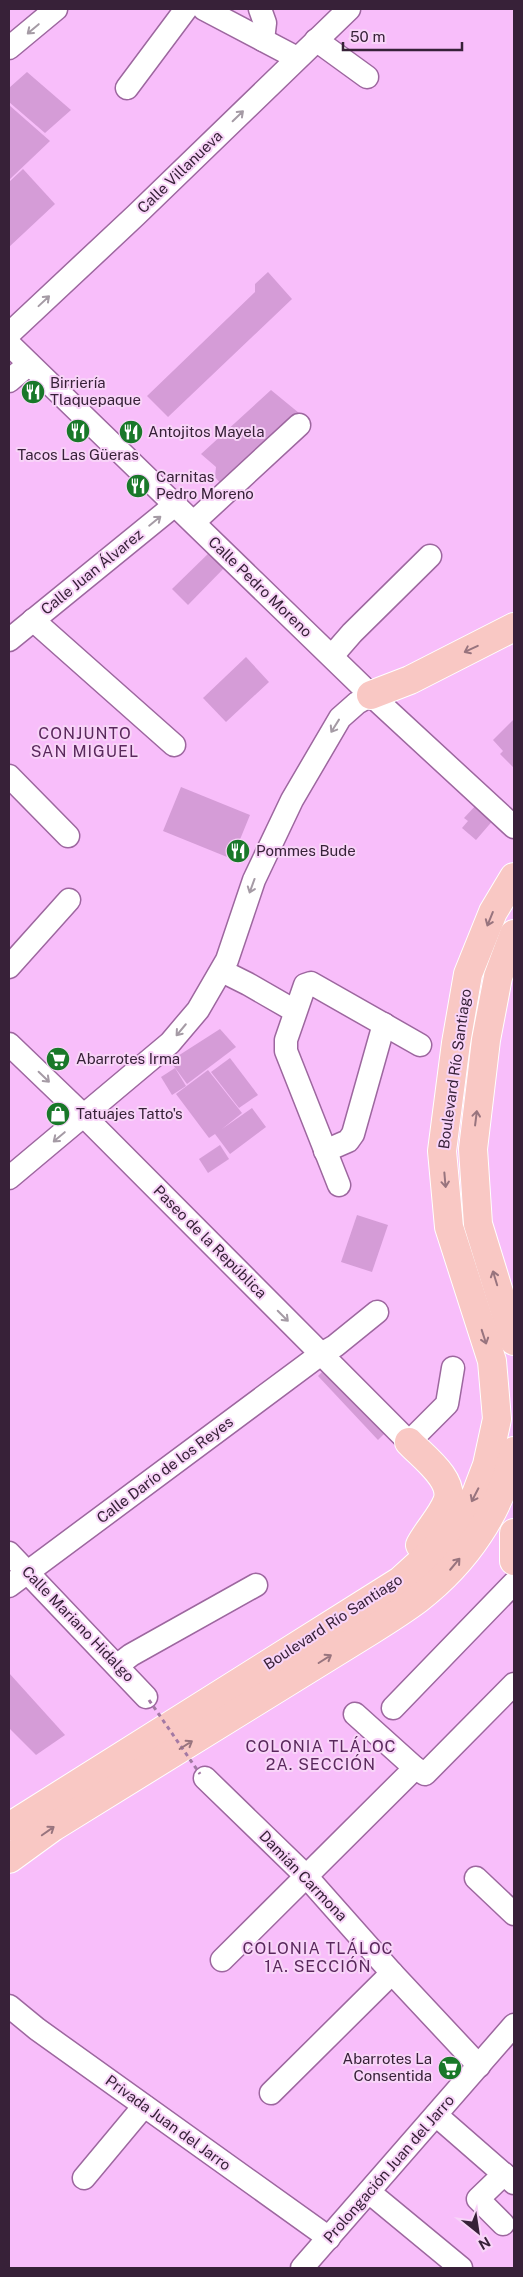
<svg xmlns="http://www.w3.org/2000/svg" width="523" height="2277" font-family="'Public Sans',sans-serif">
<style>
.building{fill:#d59cd7}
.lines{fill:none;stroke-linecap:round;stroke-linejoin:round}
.minor-casing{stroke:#9d679f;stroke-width:25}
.major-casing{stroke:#fff;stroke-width:30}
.minor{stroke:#fff;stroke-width:22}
.major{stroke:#f9c8c4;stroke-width:28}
.path-bridge{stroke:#a379a4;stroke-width:3;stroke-dasharray:4 4;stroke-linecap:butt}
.oneway{stroke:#a59ba5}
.oneway2{stroke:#98747e}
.labels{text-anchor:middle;stroke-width:4;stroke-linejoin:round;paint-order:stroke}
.street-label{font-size:15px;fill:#372138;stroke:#f8d4f8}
.poi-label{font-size:15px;fill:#372138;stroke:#f8d4f8;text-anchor:start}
.neighbourhood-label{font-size:16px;letter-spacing:1px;fill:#59285c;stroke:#f8d4f8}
</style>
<rect width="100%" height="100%" fill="#f8befa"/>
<g class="building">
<polygon points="27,72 71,110 45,133 9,102 9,88"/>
<polygon points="9,105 50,141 9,180"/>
<polygon points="23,169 55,204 9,247 9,182"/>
<polygon points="268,272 292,299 168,417 147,396 255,292 255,284"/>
<polygon points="271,390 299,413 222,485 215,477 216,467 201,454"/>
<polygon points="213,549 228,564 188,605 172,589"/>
<polygon points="246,657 269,682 226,722 203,698"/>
<polygon points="514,719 514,768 500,754 503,751 493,740"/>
<polygon points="181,787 250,815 232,859 163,831"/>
<polygon points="478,803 495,818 476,840 462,828 468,821 464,818"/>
<polygon points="220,1029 236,1047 187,1084 170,1061"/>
<polygon points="230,1058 258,1095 239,1108 211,1072"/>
<polygon points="175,1068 186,1086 172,1095 161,1077"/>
<polygon points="208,1070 242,1113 222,1129 252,1108 266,1127 230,1154 215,1134 209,1138 176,1094"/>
<polygon points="220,1145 229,1159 208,1173 199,1159"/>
<polygon points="357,1215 388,1225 372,1272 341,1262"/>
<polygon points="329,1365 389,1429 378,1440 318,1376"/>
<polygon points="9,1673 65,1735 36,1755 9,1728"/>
</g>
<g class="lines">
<g class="minor-casing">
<g id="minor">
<polyline points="204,9 297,58"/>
<polyline points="260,9 265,23 263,40"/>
<polyline points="316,40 367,77"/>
<polyline points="9,48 56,9"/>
<polyline points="127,88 186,9"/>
<polyline points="9,334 136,215 349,9"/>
<polyline points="9,344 371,695 514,827"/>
<polyline points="9,381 29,364"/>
<polyline points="194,522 299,425"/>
<polyline points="33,620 174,745"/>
<polyline points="9,640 176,504"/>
<polyline points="332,656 352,633 430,556"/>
<polyline points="9,776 68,836"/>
<polyline points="9,967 69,900"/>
<polyline points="222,971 248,984 295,1011"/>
<polyline points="9,1044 84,1116 409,1442 447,1404 453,1368"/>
<polyline points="325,1151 348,1141 353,1134 384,1024"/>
<polyline points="9,1178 170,1043 198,1010 227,960 254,880 292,800 340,718 357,703 371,695"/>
<polyline points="339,1185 286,1051 286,1040 305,985 311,983 420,1045"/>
<polyline points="9,1553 146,1697"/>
<polyline points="9,1586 321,1354 335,1346 377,1312"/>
<polyline points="118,1665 131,1655 256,1585"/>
<polyline points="393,1708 514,1583"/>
<polyline points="355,1714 415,1768 425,1774 514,1684"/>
<polyline points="205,1778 306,1876 392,1973 479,2066"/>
<polyline points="476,1878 514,1914"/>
<polyline points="222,1960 415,1768"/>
<polyline points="9,2006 37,2029 329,2238"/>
<polyline points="271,2093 392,1973"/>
<polyline points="436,2115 514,2183"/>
<polyline points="84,2178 144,2106"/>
<polyline points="369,2192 461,2268"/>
<polyline points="503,2224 478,2199 504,2174"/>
<polyline points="302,2268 514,2025"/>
</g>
</g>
<g class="major-casing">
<g id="major">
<polyline points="371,695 410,680 514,627"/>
<polyline points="514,934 498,977 486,1040 473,1149 478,1224 514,1341"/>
<path d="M409 1442C422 1456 456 1480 447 1502 441 1517 428 1530 420 1545"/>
<polyline points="514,1533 514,1561"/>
<polyline points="9,1827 400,1581 433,1551 462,1517 476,1494 487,1465 497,1419 492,1361 449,1227 442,1151 456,1043 468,974 493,912 514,877"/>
<path d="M9 1859 53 1827 370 1631C386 1621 402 1611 418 1599 466 1562 501 1511 514 1451"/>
</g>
</g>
<use href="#minor" class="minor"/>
<use href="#major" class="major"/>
<polyline class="path-bridge" points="149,1700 200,1774"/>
</g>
<defs><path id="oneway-shaft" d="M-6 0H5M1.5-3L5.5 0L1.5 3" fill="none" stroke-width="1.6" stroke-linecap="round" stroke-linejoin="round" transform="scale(1.25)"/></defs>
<g class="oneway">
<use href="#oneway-shaft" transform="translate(33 29) rotate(140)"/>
<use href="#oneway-shaft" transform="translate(238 116) rotate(-44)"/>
<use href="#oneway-shaft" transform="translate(44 301) rotate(-43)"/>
<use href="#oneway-shaft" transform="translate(155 521) rotate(-39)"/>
<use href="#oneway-shaft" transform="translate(335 726) rotate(122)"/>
<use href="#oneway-shaft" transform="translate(252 886) rotate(110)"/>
<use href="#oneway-shaft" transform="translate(181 1030) rotate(130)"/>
<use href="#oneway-shaft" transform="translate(44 1077) rotate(44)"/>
<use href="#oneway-shaft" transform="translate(59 1137) rotate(140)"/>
<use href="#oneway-shaft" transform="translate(283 1316) rotate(45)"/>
</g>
<g class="oneway2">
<use href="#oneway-shaft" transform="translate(471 649) rotate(155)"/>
<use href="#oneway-shaft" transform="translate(490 919) rotate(112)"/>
<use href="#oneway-shaft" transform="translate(476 1118) rotate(-83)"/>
<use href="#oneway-shaft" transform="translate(445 1180) rotate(85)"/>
<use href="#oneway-shaft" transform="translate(495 1278) rotate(-107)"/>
<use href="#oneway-shaft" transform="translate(484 1337) rotate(72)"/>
<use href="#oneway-shaft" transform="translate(475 1495) rotate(117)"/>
<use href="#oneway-shaft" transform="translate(455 1564) rotate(-50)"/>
<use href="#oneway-shaft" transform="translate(325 1659) rotate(-32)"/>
<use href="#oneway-shaft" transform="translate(186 1745) rotate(-32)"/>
<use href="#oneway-shaft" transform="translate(48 1831) rotate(-35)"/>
</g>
<defs>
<g id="restaurant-disc" transform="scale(1.25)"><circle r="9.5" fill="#197829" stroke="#f8d4f8"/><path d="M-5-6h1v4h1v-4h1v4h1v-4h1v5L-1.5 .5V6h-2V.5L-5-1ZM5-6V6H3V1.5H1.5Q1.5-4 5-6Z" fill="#fff"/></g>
<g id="supermarket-disc" transform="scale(1.25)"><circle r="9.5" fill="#197829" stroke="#f8d4f8"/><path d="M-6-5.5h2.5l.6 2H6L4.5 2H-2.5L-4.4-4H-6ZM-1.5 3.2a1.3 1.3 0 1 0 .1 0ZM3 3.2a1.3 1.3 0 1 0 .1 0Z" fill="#fff"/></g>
<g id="shop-disc" transform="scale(1.25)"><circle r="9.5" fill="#197829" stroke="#f8d4f8"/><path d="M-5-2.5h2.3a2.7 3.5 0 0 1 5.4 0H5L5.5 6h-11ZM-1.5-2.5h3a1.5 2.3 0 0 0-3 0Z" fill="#fff"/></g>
</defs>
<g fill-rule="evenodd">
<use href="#restaurant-disc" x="33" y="392"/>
<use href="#restaurant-disc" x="78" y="431"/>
<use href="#restaurant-disc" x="131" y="432"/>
<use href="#restaurant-disc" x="138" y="486"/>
<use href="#restaurant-disc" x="238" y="851"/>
<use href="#supermarket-disc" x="58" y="1059"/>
<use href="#shop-disc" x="58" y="1114"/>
<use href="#supermarket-disc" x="450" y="2068"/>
</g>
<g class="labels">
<g class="street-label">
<text transform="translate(180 172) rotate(-44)" y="5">Calle Villanueva</text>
<text transform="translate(92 572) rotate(-39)" y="5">Calle Juan Álvarez</text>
<text transform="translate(260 587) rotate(44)" y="5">Calle Pedro Moreno</text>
<text transform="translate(455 1069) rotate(-82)" y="5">Boulevard Río Santiago</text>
<text transform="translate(210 1242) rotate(45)" y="5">Paseo de la República</text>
<text transform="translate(165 1470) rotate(-37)" y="5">Calle Darío de los Reyes</text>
<text transform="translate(333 1622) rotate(-33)" y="5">Boulevard Río Santiago</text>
<text transform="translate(78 1624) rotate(46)" y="5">Calle Mariano Hidalgo</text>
<text transform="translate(303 1876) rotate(46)" y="5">Damián Carmona</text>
<text transform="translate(168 2123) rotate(36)" y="5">Privada Juan del Jarro</text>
<text transform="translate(389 2169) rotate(-49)" y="5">Prolongación Juan del Jarro</text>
</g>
<g class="poi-label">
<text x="50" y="388">Birriería<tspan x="50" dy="17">Tlaquepaque</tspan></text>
<text x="148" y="437">Antojitos Mayela</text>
<text x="78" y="460" text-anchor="middle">Tacos Las Güeras</text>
<text x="156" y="482">Carnitas<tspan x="156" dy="17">Pedro Moreno</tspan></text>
<text x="256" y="856">Pommes Bude</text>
<text x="76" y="1064">Abarrotes Irma</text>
<text x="76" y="1119">Tatuajes Tatto's</text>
<text x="432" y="2064" text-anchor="end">Abarrotes La<tspan x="432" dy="17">Consentida</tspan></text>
</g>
<g class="neighbourhood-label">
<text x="85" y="739">CONJUNTO<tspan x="85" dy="18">SAN MIGUEL</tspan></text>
<text x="321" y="1752">COLONIA TLÁLOC<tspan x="321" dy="18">2A. SECCIÓN</tspan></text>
<text x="318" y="1954">COLONIA TLÁLOC<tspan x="318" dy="18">1A. SECCIÓN</tspan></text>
</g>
</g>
<rect width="523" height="2277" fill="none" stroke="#372138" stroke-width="20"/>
<g transform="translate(478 2232) rotate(150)" stroke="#f8d4f8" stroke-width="4" paint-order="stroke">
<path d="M0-4L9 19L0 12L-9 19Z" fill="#372138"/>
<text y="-8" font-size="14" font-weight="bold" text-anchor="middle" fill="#372138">N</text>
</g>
<path d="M343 42v8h119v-8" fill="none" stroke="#372138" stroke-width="2.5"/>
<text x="350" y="42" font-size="15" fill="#372138" stroke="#f8d4f8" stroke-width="4" paint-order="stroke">50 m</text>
</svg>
